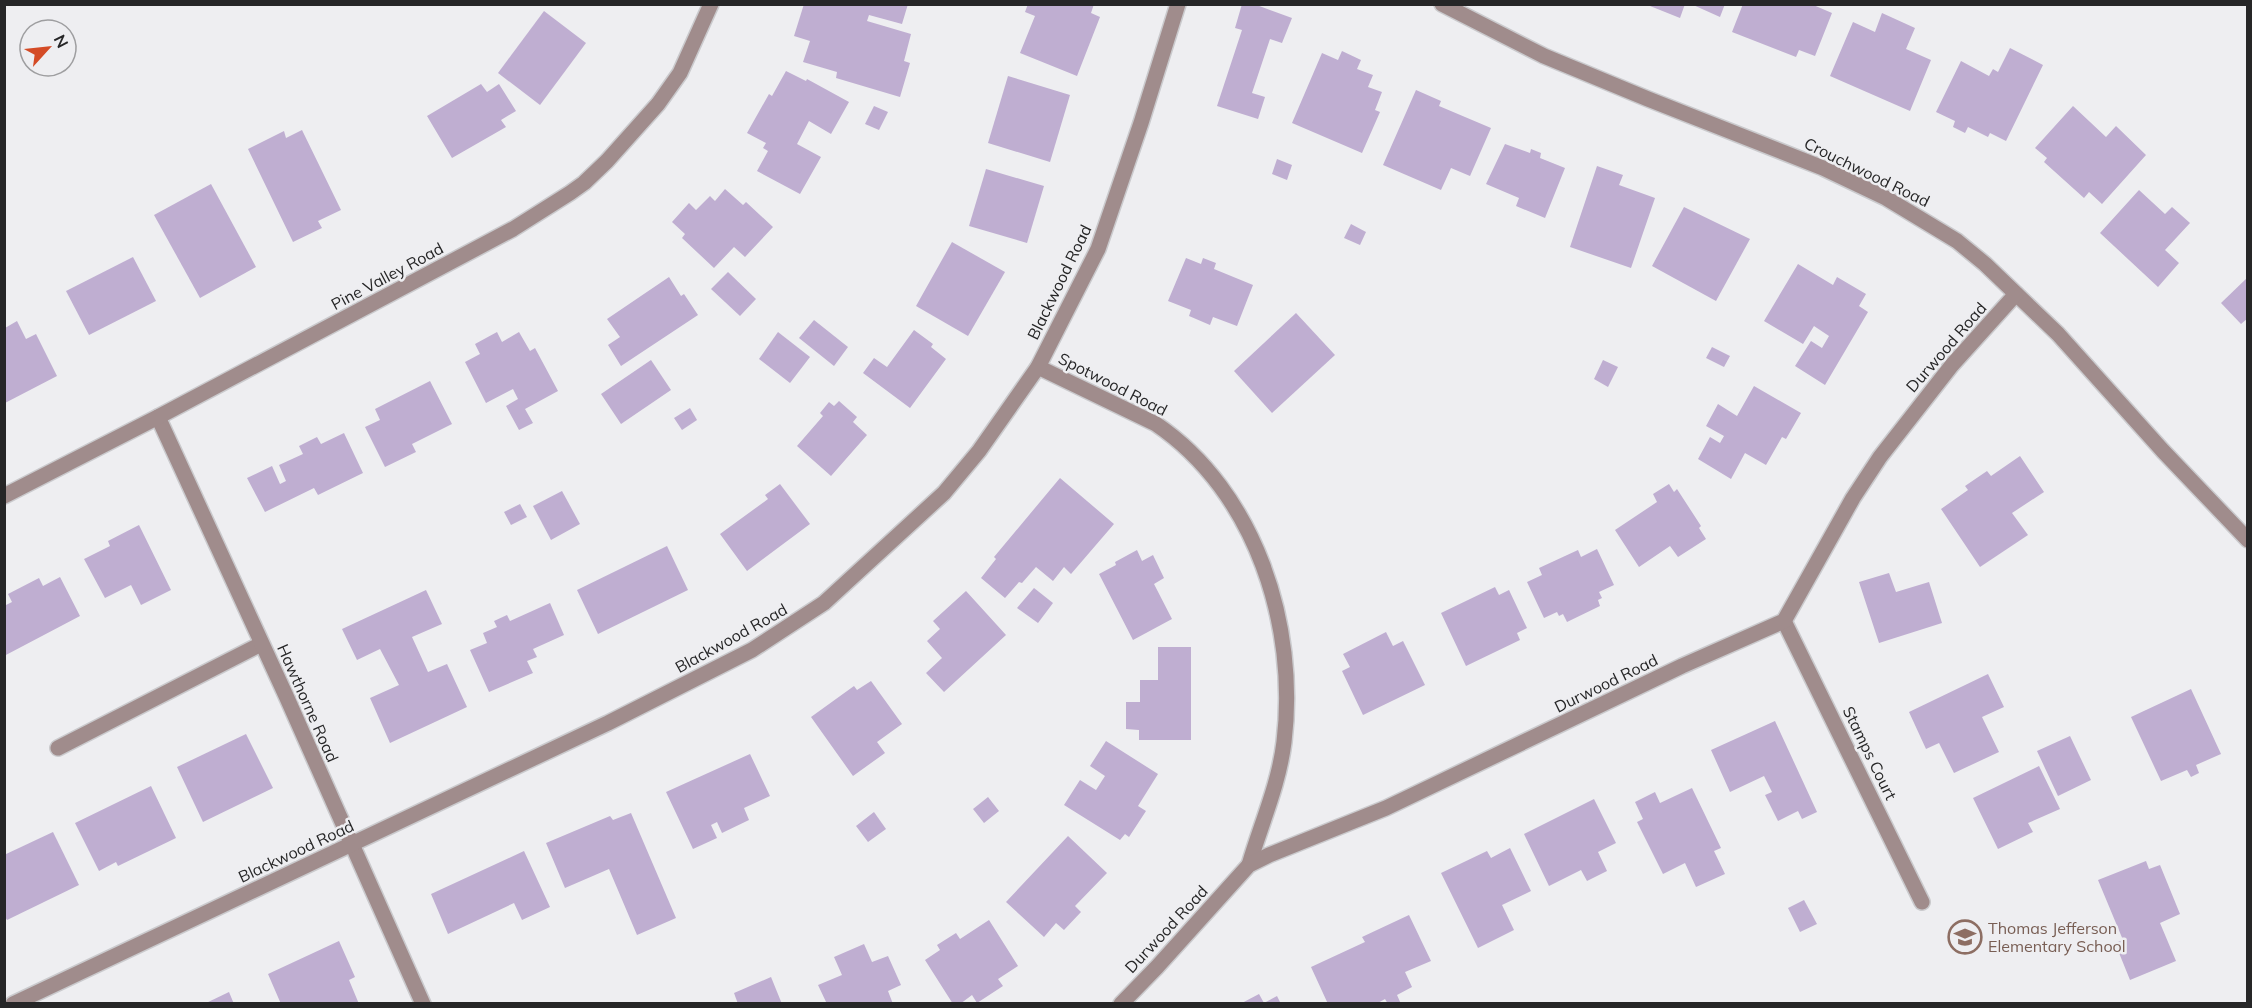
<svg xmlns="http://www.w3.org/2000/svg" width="2252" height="1008" font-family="Mulish,sans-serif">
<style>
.building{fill:#bfaed1}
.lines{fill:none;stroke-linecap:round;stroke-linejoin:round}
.service-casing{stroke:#cacacd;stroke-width:18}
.minor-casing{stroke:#cacacd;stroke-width:18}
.service{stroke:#a08c8c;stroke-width:15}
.minor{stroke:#a08c8c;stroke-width:15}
.labels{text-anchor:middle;stroke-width:5;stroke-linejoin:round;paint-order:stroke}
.street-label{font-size:16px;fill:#262627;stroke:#eeeef1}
.education-label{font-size:16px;fill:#785e54;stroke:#eeeef1;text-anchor:start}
</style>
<rect width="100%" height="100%" fill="#eeeef1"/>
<g class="building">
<polygon points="804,4 908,4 902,24 869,15 867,21 911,34 904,61 910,63 900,97 836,78 837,72 803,62 810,41 794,36"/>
<polygon points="1028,4 1094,4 1091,13 1100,17 1077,76 1020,53 1035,16 1025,12"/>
<polygon points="1242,4 1254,4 1292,18 1282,43 1270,39 1252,93 1265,97 1258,119 1217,106 1242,30 1235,28"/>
<polygon points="1645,4 1685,4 1680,18"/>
<polygon points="1691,4 1725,4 1720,17"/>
<polygon points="1743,4 1811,4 1832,13 1815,56 1799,50 1796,57 1732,32"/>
<polygon points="544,11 586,43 540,105 498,73"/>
<polygon points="1882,13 1915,28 1906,49 1931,60 1910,111 1830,76 1853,22 1875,32"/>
<polygon points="2010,48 2043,65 2006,141 1990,133 1988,137 1968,127 1965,133 1953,127 1955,121 1936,112 1961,61 1989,76 1993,69 1998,72"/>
<polygon points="1342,51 1361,60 1357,69 1373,75 1368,87 1382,92 1375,110 1380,112 1362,153 1292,123 1322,53 1338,60"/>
<polygon points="786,71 806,81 807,79 849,102 831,134 809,121 797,144 821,157 800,194 757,171 768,151 763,148 766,143 747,133 769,94 772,96"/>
<polygon points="1008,76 1070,95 1050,162 988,143"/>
<polygon points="481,84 487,92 499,84 516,111 501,120 506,127 452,158 427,116"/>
<polygon points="1416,90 1441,101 1439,106 1491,128 1470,176 1451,168 1441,190 1383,165"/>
<polygon points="874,106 888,112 879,130 865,124"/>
<polygon points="2073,106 2106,137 2116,126 2146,155 2102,204 2089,192 2084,198 2044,162 2047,158 2035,148"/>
<polygon points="302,130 341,210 318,221 322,228 293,242 248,149 284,131 286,138"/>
<polygon points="1505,144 1530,153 1531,149 1541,153 1540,158 1565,168 1545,218 1516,206 1519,198 1486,184"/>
<polygon points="1277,159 1292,165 1287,180 1272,174"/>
<polygon points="1597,166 1623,175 1619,185 1655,198 1631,268 1570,247"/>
<polygon points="986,169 1044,186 1027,243 969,226"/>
<polygon points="211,184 256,267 200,298 154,215"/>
<polygon points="725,189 743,205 746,202 773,227 745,257 734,247 714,268 682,238 685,234 672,222 689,203 696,210 710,196 715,201"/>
<polygon points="2139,190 2165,214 2172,207 2190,223 2165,250 2179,263 2158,287 2100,233"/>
<polygon points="1684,207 1750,239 1716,301 1652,266"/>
<polygon points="1351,224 1366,232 1360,245 1344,238"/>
<polygon points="952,242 1005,272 968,336 916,306"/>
<polygon points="133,257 156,301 89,335 66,291"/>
<polygon points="1186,258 1201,264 1203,258 1216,263 1214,269 1253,285 1237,326 1213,317 1210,325 1189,316 1191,310 1168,301"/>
<polygon points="1798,264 1833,285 1837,277 1866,294 1859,306 1868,312 1825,385 1795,366 1811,341 1822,348 1829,336 1814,326 1803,344 1764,321"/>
<polygon points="728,272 756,299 740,316 711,289"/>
<polygon points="669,277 681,296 684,294 698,315 621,366 608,345 620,337 607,319"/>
<polygon points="2248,277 2248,318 2241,324 2221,303"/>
<polygon points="1296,313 1335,355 1272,413 1234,371"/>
<polygon points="814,320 848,347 834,366 799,338"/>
<polygon points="17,321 26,339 36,334 57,376 5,403 5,328"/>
<polygon points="914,330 933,344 931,347 946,359 910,408 863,373 874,358 887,367"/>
<polygon points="497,332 502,342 519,332 530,351 535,348 558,391 525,409 533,423 519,430 506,406 518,399 513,389 486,403 465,362 480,354 475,344"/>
<polygon points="778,332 810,357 790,383 759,359"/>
<polygon points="1712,347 1730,356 1724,367 1706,358"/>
<polygon points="651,360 671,390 621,424 601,394"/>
<polygon points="1603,360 1618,367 1608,387 1594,379"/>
<polygon points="430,381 452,424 412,444 416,452 385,467 365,427 380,420 375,409"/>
<polygon points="1754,386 1801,413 1786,439 1782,437 1766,465 1745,453 1731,479 1698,459 1710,437 1720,443 1724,436 1706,426 1718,404 1737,416"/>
<polygon points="839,401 857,417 853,422 867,435 831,476 797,446 823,416 820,413 829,402 834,406"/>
<polygon points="690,408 697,420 682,430 674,418"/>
<polygon points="344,433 363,473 318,495 314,488 265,512 247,478 272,466 280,484 286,481 279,465 303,454 299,446 317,437 321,444"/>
<polygon points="2020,456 2044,492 2012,513 2028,535 1980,567 1941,509 1968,490 1965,486 1987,471 1991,476"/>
<polygon points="1060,478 1114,524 1071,574 1064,567 1053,581 1036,567 1022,583 1019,582 1005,598 981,578 996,559 994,557"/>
<polygon points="780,484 810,524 747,571 720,534 768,499 765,495"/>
<polygon points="1669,484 1674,492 1677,489 1701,526 1699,528 1706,539 1678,557 1670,546 1639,567 1615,530 1657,502 1653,494"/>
<polygon points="562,491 580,524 551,540 533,506"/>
<polygon points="520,504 527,517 511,525 504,512"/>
<polygon points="139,525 171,590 141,605 131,585 105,598 84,559 110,546 108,541"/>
<polygon points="667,546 688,590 598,634 577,590"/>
<polygon points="1597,549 1614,585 1599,592 1602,598 1598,600 1600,606 1567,622 1563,614 1559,616 1557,612 1544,618 1527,582 1542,575 1539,568 1578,550 1581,557"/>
<polygon points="1137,550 1142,561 1153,555 1164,578 1154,584 1172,619 1133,640 1099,574 1116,565 1115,562"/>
<polygon points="1889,573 1896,592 1929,582 1942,623 1879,643 1859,582"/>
<polygon points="60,577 80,616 4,656 4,606 12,602 8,594 39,578 43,586"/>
<polygon points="1495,587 1499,595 1509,590 1527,628 1517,633 1520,640 1466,666 1441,613"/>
<polygon points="1034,588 1053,603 1038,623 1017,608"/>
<polygon points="426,590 442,624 412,637 428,672 447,664 467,707 390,743 370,698 399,685 380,649 357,660 342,629"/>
<polygon points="966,591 1006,635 944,692 926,673 942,658 927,641 940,629 933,621"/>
<polygon points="550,603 564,635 533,649 537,657 527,661 533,673 489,692 470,650 487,643 483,633 497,627 494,621 507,615 510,621"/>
<polygon points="1386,632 1393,646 1403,641 1425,685 1363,715 1342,671 1350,667 1343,654"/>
<polygon points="1158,647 1191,647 1191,740 1139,740 1139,730 1126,729 1126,702 1140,702 1140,680 1158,680"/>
<polygon points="1988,674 2004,707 1982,717 1999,752 1954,773 1939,743 1926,749 1909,712"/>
<polygon points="871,681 902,724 877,742 885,753 853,776 811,717 854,686 857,690"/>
<polygon points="2191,689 2221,754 2196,765 2199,773 2191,777 2187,770 2161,781 2131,717"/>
<polygon points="1775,721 1817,812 1802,819 1798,811 1778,821 1765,795 1772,792 1764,776 1730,792 1711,750"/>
<polygon points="246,734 273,788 203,822 177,767"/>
<polygon points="2070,736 2091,780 2058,796 2037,751"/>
<polygon points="1106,741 1158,774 1138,806 1146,811 1129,837 1125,834 1120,840 1064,805 1080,780 1096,790 1105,776 1090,766"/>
<polygon points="750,754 770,796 744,808 749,820 722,833 717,822 711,825 717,838 693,849 666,792"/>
<polygon points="2039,766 2060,809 2028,823 2033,832 1998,849 1973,798"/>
<polygon points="151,786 176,838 118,866 116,862 99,871 75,823"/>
<polygon points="1692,788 1721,848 1714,851 1725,874 1696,887 1685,863 1663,874 1637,822 1643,819 1635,802 1655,792 1660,803"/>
<polygon points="988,797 999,811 984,823 973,809"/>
<polygon points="1594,799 1616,843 1598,852 1607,871 1587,881 1581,870 1549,886 1524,834"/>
<polygon points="874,812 886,829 868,842 856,826"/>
<polygon points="631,813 676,918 637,935 609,869 565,888 546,843 610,816 613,820"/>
<polygon points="53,832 79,885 7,920 4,915 4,855"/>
<polygon points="1068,836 1107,873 1075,906 1081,912 1064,930 1056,923 1044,937 1006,902"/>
<polygon points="1510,848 1531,891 1502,905 1514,930 1478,948 1441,873 1487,851 1491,858"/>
<polygon points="524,851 550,907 522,920 514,903 448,934 431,894"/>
<polygon points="2146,861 2149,869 2160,865 2180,914 2160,923 2176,961 2130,980 2115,943 2123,940 2098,880"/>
<polygon points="1804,900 1817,924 1800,932 1788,908"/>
<polygon points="1409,915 1431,961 1405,972 1412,987 1397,995 1401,1004 1388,1004 1385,999 1376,1004 1328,1004 1311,967 1365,942 1362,937"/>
<polygon points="989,920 1018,966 998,979 1003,986 977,1003 972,995 960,1004 953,1004 925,960 940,950 937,945 956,933 960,939"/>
<polygon points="339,941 355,977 349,980 359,1004 281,1004 268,974"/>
<polygon points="864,944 872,962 888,956 901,985 888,991 893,1004 827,1004 818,985 842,975 834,957"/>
<polygon points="771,977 782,1004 738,1004 734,993"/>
<polygon points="229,992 234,1004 204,1004"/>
<polygon points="1259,994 1264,1003 1277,996 1281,1004 1240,1004"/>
</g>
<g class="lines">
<g class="service-casing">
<polyline id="service" points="58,748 261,644"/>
</g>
<g class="minor-casing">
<g id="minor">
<polyline points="1442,4 1544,56 1648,99 1823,168 1886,198 1957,241 1985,264 2058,334 2163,451 2248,540"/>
<path d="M1038 367 1156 424C1256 492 1298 626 1284 742 1279 784 1261 824 1249 865"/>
<polyline points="158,417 287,698 423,1004"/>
<polyline points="4,496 158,417 513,229 570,193 584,183 607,161 658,104 680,73 711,4"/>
<polyline points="1784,621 1922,902"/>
<polyline points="13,1004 608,723 752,650 824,603 944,493 979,451 1038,367 1098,249 1141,123 1178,4"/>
<polyline points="1121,1004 1157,967 1249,865 1269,855 1386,808 1682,666 1784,621 1853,498 1880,457 1952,365 2016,294"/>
</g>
</g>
<use href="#service" class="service"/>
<use href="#minor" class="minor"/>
</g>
<defs>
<g id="school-ring" transform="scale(1.725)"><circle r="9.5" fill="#eeeef1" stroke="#8d6e63" stroke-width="1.5"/><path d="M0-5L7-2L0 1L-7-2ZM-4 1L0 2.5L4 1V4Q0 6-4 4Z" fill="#8d6e63"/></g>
</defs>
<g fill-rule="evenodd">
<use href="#school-ring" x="1965" y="937"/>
</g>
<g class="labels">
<g class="street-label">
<text transform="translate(1867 172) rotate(26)" y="6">Crouchwood Road</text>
<text transform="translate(387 276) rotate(-28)" y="6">Pine Valley Road</text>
<text transform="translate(1059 282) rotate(-64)" y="6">Blackwood Road</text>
<text transform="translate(1946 347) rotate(-49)" y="6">Durwood Road</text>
<text transform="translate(1113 384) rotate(27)" y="6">Spotwood Road</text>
<text transform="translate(731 638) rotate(-29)" y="6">Blackwood Road</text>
<text transform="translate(1606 683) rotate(-26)" y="6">Durwood Road</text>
<text transform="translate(308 703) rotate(66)" y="6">Hawthorne Road</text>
<text transform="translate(1870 753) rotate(64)" y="6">Stamps Court</text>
<text transform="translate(296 851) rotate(-25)" y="6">Blackwood Road</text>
<text transform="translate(1166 929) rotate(-47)" y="6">Durwood Road</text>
</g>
<g class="education-label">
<text x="1988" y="934">Thomas Jefferson<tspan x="1988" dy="18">Elementary School</tspan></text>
</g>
</g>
<rect width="2252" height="1008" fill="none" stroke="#262627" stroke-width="12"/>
<g transform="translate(48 48) rotate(63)"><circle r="28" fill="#eeeef1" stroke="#9e9ea0" stroke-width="1.5"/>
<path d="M0-4.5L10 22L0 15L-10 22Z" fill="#d44b26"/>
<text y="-9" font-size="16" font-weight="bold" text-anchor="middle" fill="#262627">N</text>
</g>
</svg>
